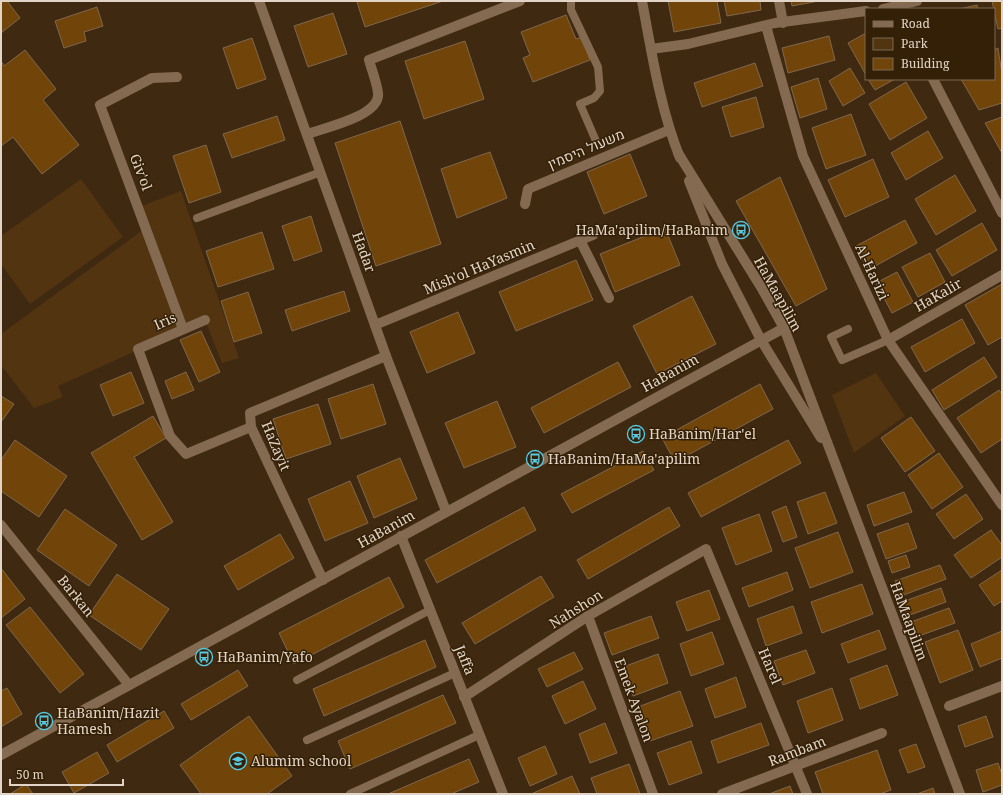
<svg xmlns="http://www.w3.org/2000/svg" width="1003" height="795" font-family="'Noto Serif',Heebo,serif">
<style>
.green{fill:#523410}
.building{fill:#714509;stroke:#7f674d}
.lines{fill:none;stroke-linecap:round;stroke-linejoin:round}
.service{stroke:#836a51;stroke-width:8}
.minor{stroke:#836a51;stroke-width:10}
.tertiary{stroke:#836a51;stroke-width:10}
.labels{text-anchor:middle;stroke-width:3;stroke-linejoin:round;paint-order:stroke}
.street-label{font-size:14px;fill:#e2d4c6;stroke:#342007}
.poi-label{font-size:14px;fill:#e2d4c6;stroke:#342007;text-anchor:start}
</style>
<rect width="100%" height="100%" fill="#3f2911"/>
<g class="green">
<polygon points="81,179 123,237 30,304 1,264 1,236"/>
<polygon points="181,191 239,358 222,363 205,320 58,386 63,397 34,408 1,365 1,334 147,227 139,207"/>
<polygon points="876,373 905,416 854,453 832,395"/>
</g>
<g class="building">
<polygon points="1,1 7,1 20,18 1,33"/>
<polygon points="361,1 443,1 365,27 357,2"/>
<polygon points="668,1 717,1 721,23 674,32"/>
<polygon points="724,1 760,1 761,10 727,16"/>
<polygon points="791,1 819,1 792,6"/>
<polygon points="992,1 1002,1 1002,28 998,29"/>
<polygon points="977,5 978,9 959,9"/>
<polygon points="97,7 103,26 84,32 86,41 64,48 55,21"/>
<polygon points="333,13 347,54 308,67 294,26"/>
<polygon points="566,15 576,39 582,37 590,60 533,82 523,58 530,55 521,32"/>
<polygon points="866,33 866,75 848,43"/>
<polygon points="829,36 835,60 788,73 782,48"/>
<polygon points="252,38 266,79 237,89 223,48"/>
<polygon points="465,41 484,99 424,119 405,61"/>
<polygon points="998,48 1002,74 1002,103 979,110 961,79 994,79 994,50"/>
<polygon points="25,50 56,89 43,100 79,145 42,174 13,137 1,146 1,61 4,66"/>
<polygon points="755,63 763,86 702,107 694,83"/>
<polygon points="850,68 865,93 843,106 829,81"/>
<polygon points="818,78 827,109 800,118 791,87"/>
<polygon points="868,79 895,79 875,90"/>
<polygon points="906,82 927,118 890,140 869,104"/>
<polygon points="756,97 764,127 731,137 722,107"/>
<polygon points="851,114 866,155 826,169 812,128"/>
<polygon points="277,116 285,140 232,158 223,134"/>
<polygon points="1002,117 1002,153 985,123"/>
<polygon points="400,121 441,244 376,266 335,143"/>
<polygon points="928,131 943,158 906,180 891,153"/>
<polygon points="206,145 221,192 189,203 173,156"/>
<polygon points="490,152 507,198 457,218 441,169"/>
<polygon points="630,154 647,196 604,214 587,172"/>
<polygon points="873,159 889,197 845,217 828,180"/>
<polygon points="955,175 976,211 936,235 915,199"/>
<polygon points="780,177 827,289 796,306 736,201"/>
<polygon points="311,216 322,251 294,261 282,226"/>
<polygon points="905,220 917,243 868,270 856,246"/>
<polygon points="982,223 997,250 952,276 936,250"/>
<polygon points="665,228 680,265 615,292 600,254"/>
<polygon points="262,232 274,269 218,287 206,251"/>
<polygon points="930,253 945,282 918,297 902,267"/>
<polygon points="576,260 593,300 516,331 499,292"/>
<polygon points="897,272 913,302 892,313 876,283"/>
<polygon points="1002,284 1002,337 988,345 965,305"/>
<polygon points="344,291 350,311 292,331 285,310"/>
<polygon points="248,292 262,333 234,342 221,301"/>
<polygon points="692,296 716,344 657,374 633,326"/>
<polygon points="458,312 475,353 427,373 410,332"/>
<polygon points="962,319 975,343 925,372 911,347"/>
<polygon points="201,331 220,372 199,382 180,340"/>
<polygon points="984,357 997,377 944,410 932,390"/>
<polygon points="618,362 631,387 544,433 531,408"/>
<polygon points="131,372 144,403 113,416 100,385"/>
<polygon points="186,372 194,390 172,399 165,381"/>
<polygon points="373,384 386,424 341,439 328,399"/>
<polygon points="760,384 773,409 675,462 662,438"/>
<polygon points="999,390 1002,394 1002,439 981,453 957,418"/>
<polygon points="1,396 14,404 1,422"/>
<polygon points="497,401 516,447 464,468 445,423"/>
<polygon points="318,404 331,444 286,459 273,419"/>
<polygon points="153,416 166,438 134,457 173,522 142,540 91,453"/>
<polygon points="911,417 935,451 905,472 881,438"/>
<polygon points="15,440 67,476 39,517 1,491 1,460"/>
<polygon points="788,440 801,463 701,517 688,493"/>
<polygon points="643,451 654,470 572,513 561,494"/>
<polygon points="939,453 963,487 932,509 908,475"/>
<polygon points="400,458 417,499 374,518 357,476"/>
<polygon points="350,481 368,523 325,541 308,499"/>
<polygon points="825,492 837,523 808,534 797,502"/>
<polygon points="904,492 912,512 874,526 867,505"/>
<polygon points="966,494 983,519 954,539 936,514"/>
<polygon points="786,506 797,537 783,542 772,512"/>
<polygon points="524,507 536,530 437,583 425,560"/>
<polygon points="669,507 680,526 588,579 577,560"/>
<polygon points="65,509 117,545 89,586 37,550"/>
<polygon points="759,514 772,551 736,565 722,528"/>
<polygon points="908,523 917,548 886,559 877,534"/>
<polygon points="991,530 1002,545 1002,557 971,578 954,555"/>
<polygon points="838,532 853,572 810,588 795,548"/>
<polygon points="280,534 294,558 238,590 224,566"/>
<polygon points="906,555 910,567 892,573 888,561"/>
<polygon points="940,565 946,579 901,596 895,581"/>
<polygon points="1,568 25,599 1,618"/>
<polygon points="1002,570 1002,601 994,606 979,585"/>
<polygon points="787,572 793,590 749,607 742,588"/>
<polygon points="117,574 169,609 141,650 89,615"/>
<polygon points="541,576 554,597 475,644 462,623"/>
<polygon points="389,577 404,607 294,664 279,633"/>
<polygon points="862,584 873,614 822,633 811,602"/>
<polygon points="941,588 946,602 907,616 902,602"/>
<polygon points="709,590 720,619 687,631 676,602"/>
<polygon points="793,606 802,633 766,646 757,619"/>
<polygon points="30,607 84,674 60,693 6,625"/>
<polygon points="949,608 955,623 916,637 911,622"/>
<polygon points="651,616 659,638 612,655 604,633"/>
<polygon points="879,630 886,649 848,663 841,644"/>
<polygon points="958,630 973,670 940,683 925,642"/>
<polygon points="1002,631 1002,658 980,667 971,644"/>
<polygon points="712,632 724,664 691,676 680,644"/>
<polygon points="425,640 436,667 324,716 313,689"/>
<polygon points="806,650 815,673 783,685 774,661"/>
<polygon points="574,652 583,669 547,687 538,669"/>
<polygon points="658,654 668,683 633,696 623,667"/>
<polygon points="887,665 898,695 860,709 850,679"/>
<polygon points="238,670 248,686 191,720 181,704"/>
<polygon points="736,677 746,707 715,718 705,689"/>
<polygon points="583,681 596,709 565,724 552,696"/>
<polygon points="7,688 22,714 1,727 1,691"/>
<polygon points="832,688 843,720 808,733 797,701"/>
<polygon points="680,691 693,726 650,741 638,707"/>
<polygon points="443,695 456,723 350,769 338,741"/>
<polygon points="164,711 174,728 117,762 107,745"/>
<polygon points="249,716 292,776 267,794 201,794 180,765"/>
<polygon points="986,716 993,737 965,747 958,726"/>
<polygon points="605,723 617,753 590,763 579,734"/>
<polygon points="761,723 769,745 718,763 711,741"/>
<polygon points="691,741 702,773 669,785 657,753"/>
<polygon points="916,744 925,767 908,773 899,750"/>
<polygon points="545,746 557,774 530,786 518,758"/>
<polygon points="877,750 891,790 880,794 823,794 815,772"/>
<polygon points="97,752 109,773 74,793 62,772"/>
<polygon points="469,759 479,782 451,794 388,794"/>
<polygon points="998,763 1002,775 1002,785 983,792 976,770"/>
<polygon points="629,764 640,794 597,794 591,778"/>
<polygon points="572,776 580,794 531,794"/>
<polygon points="26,784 33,794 10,794"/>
<polygon points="790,786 793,794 769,794"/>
<polygon points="933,788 935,794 917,794"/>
</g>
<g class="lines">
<g class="service">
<polyline points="571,1 571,10 598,67 600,91 594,98 580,104 596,141"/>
<polyline points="197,218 321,172"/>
<polyline points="848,329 831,337 842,360 888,340"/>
<polyline points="297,680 430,610"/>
<polyline points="307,740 455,673"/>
<polyline points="350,794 479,735"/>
</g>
<g class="minor">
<polyline points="259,1 386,356 446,511"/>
<polyline points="779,1 783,23"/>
<polyline points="883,9 917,1"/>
<polyline points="766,26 803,156 888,340 1002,505"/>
<polyline points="651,49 688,44 775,23 866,11"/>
<polyline points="177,77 152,78 100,105 183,329"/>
<polyline points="933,79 1002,213"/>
<path d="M307 134C324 128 381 116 378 93 377 83 372 71 369 60L520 1"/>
<polyline points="525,204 528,189 669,130"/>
<polyline points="580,240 609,298"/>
<polyline points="205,320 138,349 170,436 186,454 251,427"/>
<polyline points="375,325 593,235"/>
<polyline points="888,340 1002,275"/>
<polyline points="1,525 129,685"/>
<polyline points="401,536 503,794"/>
<polyline points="323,580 251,427 250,413 386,356"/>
<polyline points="588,616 653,794"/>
<polyline points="464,697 588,616 706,549 807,794"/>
<polyline points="949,706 1002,686"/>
<polyline points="722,794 882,733"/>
</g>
<g class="tertiary">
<path d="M642 1C652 54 660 108 680 158"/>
<polyline points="678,153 761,287 784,328 960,794"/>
<polyline points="689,181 722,264 761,340 821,438"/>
<polyline points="1,755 784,328"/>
</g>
</g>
<defs>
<g id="bus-ring" transform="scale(0.9)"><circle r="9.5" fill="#342007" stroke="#57c9e2" stroke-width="1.5"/><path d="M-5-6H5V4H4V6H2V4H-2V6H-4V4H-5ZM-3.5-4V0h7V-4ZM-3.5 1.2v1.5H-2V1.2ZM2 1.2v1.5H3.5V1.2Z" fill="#57c9e2"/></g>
<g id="school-ring" transform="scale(0.9)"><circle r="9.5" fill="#342007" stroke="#57c9e2" stroke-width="1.5"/><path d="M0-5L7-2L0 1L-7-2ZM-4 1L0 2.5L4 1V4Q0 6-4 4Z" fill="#57c9e2"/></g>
</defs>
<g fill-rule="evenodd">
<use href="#bus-ring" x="741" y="230"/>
<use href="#bus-ring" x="636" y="434"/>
<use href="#bus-ring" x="535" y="459"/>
<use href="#bus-ring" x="204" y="657"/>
<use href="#bus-ring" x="44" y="721"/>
<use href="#school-ring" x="238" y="761"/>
</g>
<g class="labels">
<g class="street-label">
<text transform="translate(586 149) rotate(-23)" y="5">משעול היסמין</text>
<text transform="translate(141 172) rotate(69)" y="5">Giv'ol</text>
<text transform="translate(364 252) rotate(70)" y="5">Hadar</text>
<text transform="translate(479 267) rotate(-23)" y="5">Mish'ol HaYasmin</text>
<text transform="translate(872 272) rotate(65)" y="5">Al-Harizi</text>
<text transform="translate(778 294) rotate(61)" y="5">HaMaapilim</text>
<text transform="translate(938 295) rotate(-30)" y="5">HaKalir</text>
<text transform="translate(165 321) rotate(-24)" y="5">Iris</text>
<text transform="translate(670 373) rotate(-29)" y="5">HaBanim</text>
<text transform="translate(276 446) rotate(67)" y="5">HaZayit</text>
<text transform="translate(386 529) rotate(-29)" y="5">HaBanim</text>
<text transform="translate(76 596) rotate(51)" y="5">Barkan</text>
<text transform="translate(576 609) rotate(-32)" y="5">Nahshon</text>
<text transform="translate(909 621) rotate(70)" y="5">HaMaapilim</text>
<text transform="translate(465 660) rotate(68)" y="5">Jaffa</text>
<text transform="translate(770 666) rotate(67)" y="5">Harel</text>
<text transform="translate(634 700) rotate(70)" y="5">Emek Ayalon</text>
<text transform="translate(797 751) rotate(-21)" y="5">Rambam</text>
</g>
<g class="poi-label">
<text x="728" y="235" text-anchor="end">HaMa'apilim/HaBanim</text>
<text x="649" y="439">HaBanim/Har'el</text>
<text x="548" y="464">HaBanim/HaMa'apilim</text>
<text x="217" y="662">HaBanim/Yafo</text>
<text x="57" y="718">HaBanim/Hazit<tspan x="57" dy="16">Hamesh</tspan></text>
<text x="251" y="766">Alumim school</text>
</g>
</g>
<rect width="1003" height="795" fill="none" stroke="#e2d4c6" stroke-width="4"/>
<rect x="865" y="8" width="130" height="72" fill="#342007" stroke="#7a6853"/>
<rect x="873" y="21" width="20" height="6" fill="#836a51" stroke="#7a6853"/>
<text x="901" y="28" font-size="12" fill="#e2d4c6">Road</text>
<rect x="873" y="38" width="20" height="12" fill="#523410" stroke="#7a6853"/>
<text x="901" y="48" font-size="12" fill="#e2d4c6">Park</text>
<rect x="873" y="58" width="20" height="12" fill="#714509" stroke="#7a6853"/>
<text x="901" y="68" font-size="12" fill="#e2d4c6">Building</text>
<path d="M10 779v6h113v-6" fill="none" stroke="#e2d4c6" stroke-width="2"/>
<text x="16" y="779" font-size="12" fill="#e2d4c6" stroke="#342007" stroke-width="3" paint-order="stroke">50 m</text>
</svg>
